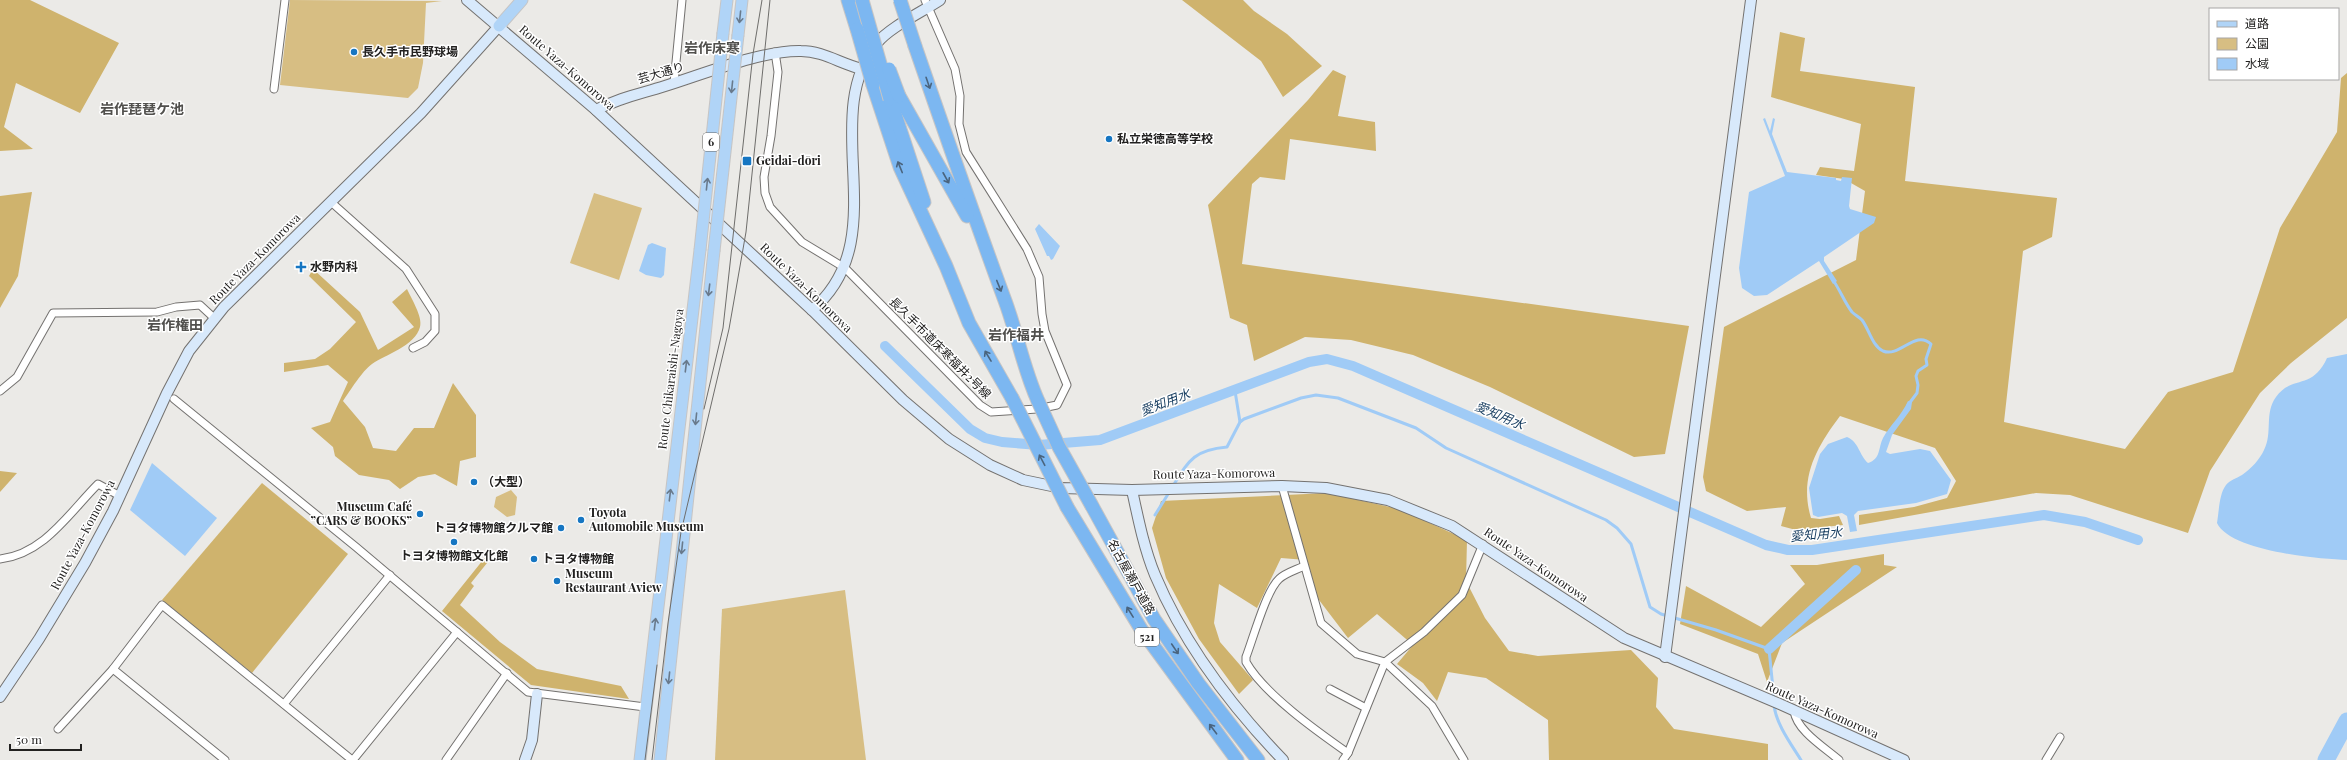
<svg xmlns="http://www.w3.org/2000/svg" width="2347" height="760" font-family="'Playfair Display','Noto Sans JP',serif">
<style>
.green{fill:#d7be83}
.forest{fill:#cfb36d}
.water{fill:#a0cbf6}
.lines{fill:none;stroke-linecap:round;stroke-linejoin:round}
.stream{stroke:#a0cbf6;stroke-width:3}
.canal{stroke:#a0cbf6;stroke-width:10}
.river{stroke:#a0cbf6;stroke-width:17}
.street-casing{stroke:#747270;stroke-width:9}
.secondary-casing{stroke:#747270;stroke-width:12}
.primary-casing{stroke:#c6c5c5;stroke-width:13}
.highway-casing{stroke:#c6c5c5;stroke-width:15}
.street{stroke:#fff;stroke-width:7}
.secondary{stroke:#d8e9fb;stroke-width:10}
.primary{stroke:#b0d4f7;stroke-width:11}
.highway{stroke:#7cb7f1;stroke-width:13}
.tram{stroke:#6e6d6b;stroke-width:1}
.primary-bridge-casing{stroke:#c6c5c5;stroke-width:13;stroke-linecap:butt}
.highway-bridge-casing{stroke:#c6c5c5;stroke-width:15;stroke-linecap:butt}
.primary-bridge{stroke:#b0d4f7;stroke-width:11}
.highway-bridge{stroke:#7cb7f1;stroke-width:13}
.oneway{stroke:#697a8c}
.oneway2{stroke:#4a647e}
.poi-dot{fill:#1676c2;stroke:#fff;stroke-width:1.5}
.labels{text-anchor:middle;stroke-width:3;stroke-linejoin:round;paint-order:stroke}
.shield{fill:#fff;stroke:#646463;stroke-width:1}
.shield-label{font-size:11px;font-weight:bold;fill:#222120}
.poi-label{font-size:12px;font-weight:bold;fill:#222120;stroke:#fff;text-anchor:start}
.street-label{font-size:12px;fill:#222120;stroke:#fff}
.water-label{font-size:13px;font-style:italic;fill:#163c5f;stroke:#fff}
.quarter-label{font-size:14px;font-weight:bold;fill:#51504d;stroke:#fff}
</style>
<rect width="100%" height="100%" fill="#ebeae7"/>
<g class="green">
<polygon points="290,0 442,1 426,3 423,63 418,88 408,98 280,85"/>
<polygon points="594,193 642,208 619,280 570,263"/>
<polygon points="511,490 517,497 515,515 507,517 494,507 496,497"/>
<polygon points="845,590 866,760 715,760 722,609"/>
</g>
<g class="forest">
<polygon points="0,0 30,0 119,43 80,113 16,83 4,127 33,149 0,151"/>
<polygon points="1182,0 1243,0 1254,11 1287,34 1322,66 1283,97 1261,61"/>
<path d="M1780 32 1805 38 1800 71 1915 87 1905 181 2057 198 2052 237 2023 251 2004 422 2125 449 2168 392 2233 372 2280 228 2337 132 2341 78 2347 73V318L2291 363 2260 393 2210 471 2188 533 2070 495 2036 493 1859 525V515L1914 507 1947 498 1956 481 1935 448 1840 416C1816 448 1799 478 1811 518L1820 519 1839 516 1843 525 1796 530 1781 526 1786 507 1747 511 1706 491 1703 477 1724 327 1856 260 1865 191 1844 179 1816 175 1820 167 1854 171 1861 124 1771 97Z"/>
<polygon points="1333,70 1346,76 1338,116 1375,122 1376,151 1290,139 1285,180 1260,177 1252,184 1242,264 1689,326 1665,454 1634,457 1490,387 1413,355 1351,340 1305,337 1254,361 1247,325 1230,318 1208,205 1308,100"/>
<polygon points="32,192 18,276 0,308 0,196"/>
<path d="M313 269 360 312 378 350 414 327 392 302 407 289C411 298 423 317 420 327 415 346 385 355 372 364 362 371 350 391 343 401L365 427 373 448 396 451 414 428H434L453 383 476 415V457L460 461 457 486 435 474 418 477 400 489 389 480 359 475 335 456 333 447 311 428 330 422 348 382 328 365 284 372V363L315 359 330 349 356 322 309 276Z"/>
<polygon points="0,471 17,473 0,492"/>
<polygon points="262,483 348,554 252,673 162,600"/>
<polygon points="1327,493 1399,509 1467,540 1466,581 1485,618 1509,651 1538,656 1631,650 1658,678 1656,707 1674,729 1768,744 1768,760 1549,760 1548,720 1486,678 1448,672 1437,701 1423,683 1397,664 1413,645 1377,614 1348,638 1316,596 1306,560 1281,558 1257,608 1219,584 1214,623 1220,642 1253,680 1239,694 1199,639 1166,578 1152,528 1161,501"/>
<polygon points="491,550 495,553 471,583 474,586 460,605 500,642 537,669 621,686 629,699 531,685 442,611"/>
<polygon points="1884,554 1884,565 1897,567 1782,643 1767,682 1758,654 1680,624 1686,586 1761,627 1805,584 1790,565 1817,565"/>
</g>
<g class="water">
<polygon points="1765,118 1770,131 1773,118 1775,119 1772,134 1787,172 1836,178 1836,180 1841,181 1842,177 1852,178 1849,206 1850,209 1876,217 1874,223 1824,257 1824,261 1837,281 1833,284 1819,261 1767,295 1754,296 1742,288 1739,268 1749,192 1785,176 1763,119"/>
<polygon points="1039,224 1060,246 1053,259 1051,260 1049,256 1047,256 1035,229"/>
<polygon points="652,243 666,248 664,275 661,278 646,275 639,271 648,245"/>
<path d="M2347 354V560C2318 559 2230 551 2217 523 2219 512 2219 494 2226 485 2230 480 2237 478 2242 475 2251 469 2260 459 2264 450 2273 433 2264 413 2276 397 2293 374 2312 391 2327 358Z"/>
<path d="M1908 401 1912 402 1911 409 1892 435 1886 452 1890 454 1920 449 1930 451 1951 480 1947 494 1916 503 1858 511 1854 515 1857 531 1850 532 1847 516 1842 513 1818 517 1813 515 1809 488 1820 454 1828 444 1847 437C1859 442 1859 455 1868 463 1881 459 1878 448 1883 438 1890 425 1902 415 1908 401Z"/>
<polygon points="152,463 217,518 185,556 130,510"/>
</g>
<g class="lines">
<g class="stream">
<path d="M1833 280C1840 290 1845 303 1852 312 1855 315 1859 317 1862 320 1869 329 1872 346 1883 351 1900 358 1915 329 1931 344L1926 359 1927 365 1918 371 1916 376 1918 385 1917 393 1908 405"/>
<polyline points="1235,391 1240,422"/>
<path d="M1173 486C1189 460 1194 450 1227 447L1240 422 1244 419 1301 398 1316 395 1338 398 1416 428 1446 448 1606 520 1617 528 1631 544 1650 607 1661 614 1716 630 1769 649 1774 699"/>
<polyline points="1155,515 1170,491"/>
<path d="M1774 705C1776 724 1791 744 1801 760"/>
</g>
<g class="canal">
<polyline points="885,346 970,429 985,438 1002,442 1039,445 1100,440 1309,362 1327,359 1353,366 1766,545 1788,550 1812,550 2044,515 2085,522 2138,540"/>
<polyline points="1769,649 1856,570"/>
</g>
<polyline class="river" points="2326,760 2347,721"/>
<g class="street-casing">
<g id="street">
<polyline points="775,52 778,72 771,136 764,177 765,193 770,207 802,242 845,268 980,405 991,412 1037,409 1057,405 1067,385 1045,331 1042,314 1039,277 1027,249 966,152 959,124 960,96 955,69 925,0"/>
<polyline points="674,83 682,0"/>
<polyline points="274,89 285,0"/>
<polyline points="331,202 406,269 435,314 435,331 425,342 413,348"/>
<polyline points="0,391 17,377 53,313 157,312 176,307 200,305 214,318"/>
<polyline points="174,399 356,547 528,692 645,707"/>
<polyline points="1282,486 1321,623 1357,654 1385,662 1432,706 1464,760"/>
<path d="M0 559C44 554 69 513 98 484L120 496"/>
<path d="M1304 566C1296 570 1285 573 1279 579 1266 591 1253 639 1246 657V662C1264 694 1318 732 1348 753"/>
<polyline points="1330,689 1366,708"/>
<polyline points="284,704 390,575"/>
<path d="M1794 711C1797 731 1824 747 1839 760"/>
<polyline points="58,729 113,669"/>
<polyline points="225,760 113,669 162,605 352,760"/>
<polyline points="353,760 457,632"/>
<polyline points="446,760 507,673"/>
<polyline points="1343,760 1348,753 1385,662 1424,632 1462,595 1483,544"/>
<polyline points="2046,760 2060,737"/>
</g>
</g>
<g class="secondary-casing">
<g id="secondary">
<polyline points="467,0 596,110 812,310 903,400 949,439 990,465 1023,480 1061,488 1132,490 1282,486 1326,488 1388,500 1452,526 1624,638 1782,705 1904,760"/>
<path d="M596 110C621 97 640 94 665 86 704 74 762 50 801 51 823 51 841 64 862 69"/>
<path d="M812 310C897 238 816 119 877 43 890 27 922 12 940 0"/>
<path d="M1132 490C1138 518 1144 548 1155 575 1184 644 1232 707 1283 760"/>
<polyline points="1665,657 1751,0"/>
<polyline points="0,697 39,639 85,563 113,511 167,393 189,351 224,307 421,113 499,26"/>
<polyline points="525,760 532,740 537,694"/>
</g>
</g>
<g class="primary-casing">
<g id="primary">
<polyline points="499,26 522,0"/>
<polyline points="723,33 727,0"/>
<polyline points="738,35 742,0"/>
<polyline points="640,760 700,250"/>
<polyline points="660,760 714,251"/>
</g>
</g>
<g class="highway-casing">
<g id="highway">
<polyline points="848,0 857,29"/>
<path d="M915 46C944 130 973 214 1004 298 1017 332 1023 368 1038 401"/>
<polyline points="873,85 900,167 946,266 969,323 1012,398"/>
<polyline points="899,96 967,216"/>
<polyline points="890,99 924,202"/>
<polyline points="1092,506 1154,619 1198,683 1258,760"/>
<polyline points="1067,507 1141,629 1237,760"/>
</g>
</g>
<use href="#street" class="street"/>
<use href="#secondary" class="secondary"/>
<use href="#primary" class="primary"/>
<use href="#highway" class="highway"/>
<g class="tram">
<polyline points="704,409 723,328 753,54 762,0"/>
<polyline points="645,760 657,665"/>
<polyline points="652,760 668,623 681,532 729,329 746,232 770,0"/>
</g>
<g class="primary-bridge-casing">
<g id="primary-bridge">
<polyline points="700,250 723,33"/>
<polyline points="714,251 738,35"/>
</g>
</g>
<g class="highway-bridge-casing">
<g id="highway-bridge">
<polyline points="862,0 890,99"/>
<polyline points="900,0 915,46"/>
<polyline points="857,29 873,85"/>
<polyline points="889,69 899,96"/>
<polyline points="1012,398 1067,507"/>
<polyline points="1038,401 1059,447 1092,506"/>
</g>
</g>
<use href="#primary-bridge" class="primary-bridge"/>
<use href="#highway-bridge" class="highway-bridge"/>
</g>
<defs><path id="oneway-shaft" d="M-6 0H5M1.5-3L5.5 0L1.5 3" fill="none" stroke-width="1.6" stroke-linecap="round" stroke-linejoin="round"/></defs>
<g class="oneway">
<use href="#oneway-shaft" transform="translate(740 17) rotate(96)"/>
<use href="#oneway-shaft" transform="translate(732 87) rotate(96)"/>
<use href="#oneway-shaft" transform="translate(707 184) rotate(-84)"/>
<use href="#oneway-shaft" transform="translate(709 290) rotate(97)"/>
<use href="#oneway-shaft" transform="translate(686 366) rotate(-83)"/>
<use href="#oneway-shaft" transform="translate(696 419) rotate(96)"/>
<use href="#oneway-shaft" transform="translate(670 495) rotate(-83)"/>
<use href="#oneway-shaft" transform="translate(682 548) rotate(96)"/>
<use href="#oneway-shaft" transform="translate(655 624) rotate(-83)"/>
<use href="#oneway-shaft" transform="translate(669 678) rotate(96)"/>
</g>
<g class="oneway2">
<use href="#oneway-shaft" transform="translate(928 83) rotate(71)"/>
<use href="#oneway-shaft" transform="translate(900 167) rotate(-112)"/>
<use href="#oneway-shaft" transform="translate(946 178) rotate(61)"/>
<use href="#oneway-shaft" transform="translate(999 286) rotate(68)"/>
<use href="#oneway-shaft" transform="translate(988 356) rotate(-121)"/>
<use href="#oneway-shaft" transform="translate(1042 460) rotate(-118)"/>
<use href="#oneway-shaft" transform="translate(1130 612) rotate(-122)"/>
<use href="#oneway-shaft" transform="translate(1175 649) rotate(56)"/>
<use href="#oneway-shaft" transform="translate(1213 729) rotate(-127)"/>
</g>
<g class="poi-dot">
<circle cx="354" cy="52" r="4"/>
<circle cx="1109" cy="139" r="4"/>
<rect x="742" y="156" width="10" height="10" rx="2"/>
<path d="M299 261h4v4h4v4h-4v4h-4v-4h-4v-4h4z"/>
<circle cx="474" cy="482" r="4"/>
<circle cx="420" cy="514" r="4"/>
<circle cx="581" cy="520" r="4"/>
<circle cx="561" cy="528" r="4"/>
<circle cx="454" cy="542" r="4"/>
<circle cx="534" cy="559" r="4"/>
<circle cx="557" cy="581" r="4"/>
</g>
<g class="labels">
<g class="shield">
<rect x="703" y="133" width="16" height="18" rx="3"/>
<rect x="1135" y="628" width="24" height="18" rx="3"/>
</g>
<g class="shield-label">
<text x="711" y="146">6</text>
<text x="1147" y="641">521</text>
</g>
<g class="poi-label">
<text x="362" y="56">長久手市民野球場</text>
<text x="1117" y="143">私立栄徳高等学校</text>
<text x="756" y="165">Geidai-dōri</text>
<text x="310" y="271">水野内科</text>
<text x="482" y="486">（大型）</text>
<text x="412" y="511" text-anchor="end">Museum Café<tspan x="412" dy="14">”CARS &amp; BOOKS”</tspan></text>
<text x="589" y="517">Toyota<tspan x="589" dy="14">Automobile Museum</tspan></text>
<text x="553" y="532" text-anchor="end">トヨタ博物館クルマ館</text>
<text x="454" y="560" text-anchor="middle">トヨタ博物館文化館</text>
<text x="542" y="563">トヨタ博物館</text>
<text x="565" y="578">Museum<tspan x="565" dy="14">Restaurant Aview</tspan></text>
</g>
<g class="street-label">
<text transform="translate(567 68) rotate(41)" y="4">Route Yaza-Komorowa</text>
<text transform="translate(661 73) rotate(-16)" y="4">芸大通り</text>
<text transform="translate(255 259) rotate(-45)" y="4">Route Yaza-Komorowa</text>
<text transform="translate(806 288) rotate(44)" y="4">Route Yaza-Komorowa</text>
<text transform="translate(940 348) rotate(45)" y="4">長久手市道床寒福井2号線</text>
<text transform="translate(671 379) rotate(-83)" y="4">Route Chikaraishi-Nagoya</text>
<text transform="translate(1214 474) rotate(-1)" y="4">Route Yaza-Komorowa</text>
<text transform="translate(83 535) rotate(-62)" y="4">Route Yaza-Komorowa</text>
<text transform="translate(1536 565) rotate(34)" y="4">Route Yaza-Komorowa</text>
<text transform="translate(1131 577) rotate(61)" y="4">名古屋瀬戸道路</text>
<text transform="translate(1822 710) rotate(24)" y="4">Route Yaza-Komorowa</text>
</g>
<g class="water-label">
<text transform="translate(1165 402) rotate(-21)" y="5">愛知用水</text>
<text transform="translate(1500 415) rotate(23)" y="5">愛知用水</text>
<text transform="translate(1816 534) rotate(-5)" y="5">愛知用水</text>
</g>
<g class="quarter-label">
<text x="712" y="53">岩作床寒</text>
<text x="142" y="114">岩作琵琶ケ池</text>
<text x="175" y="330">岩作権田</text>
<text x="1016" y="340">岩作福井</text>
</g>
</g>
<rect x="2209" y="8" width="130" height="72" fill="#ffffff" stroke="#a7a6a6"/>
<rect x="2217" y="21" width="20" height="6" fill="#b0d4f7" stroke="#a7a6a6"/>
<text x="2245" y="28" font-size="12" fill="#222120">道路</text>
<rect x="2217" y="38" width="20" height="12" fill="#d7be83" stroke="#a7a6a6"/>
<text x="2245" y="48" font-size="12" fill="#222120">公園</text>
<rect x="2217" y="58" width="20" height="12" fill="#a0cbf6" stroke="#a7a6a6"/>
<text x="2245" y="68" font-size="12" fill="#222120">水域</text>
<path d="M10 744v6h71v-6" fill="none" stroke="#222120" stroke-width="2"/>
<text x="16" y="744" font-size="12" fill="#222120" stroke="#ffffff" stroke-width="3" paint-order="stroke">50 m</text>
</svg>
